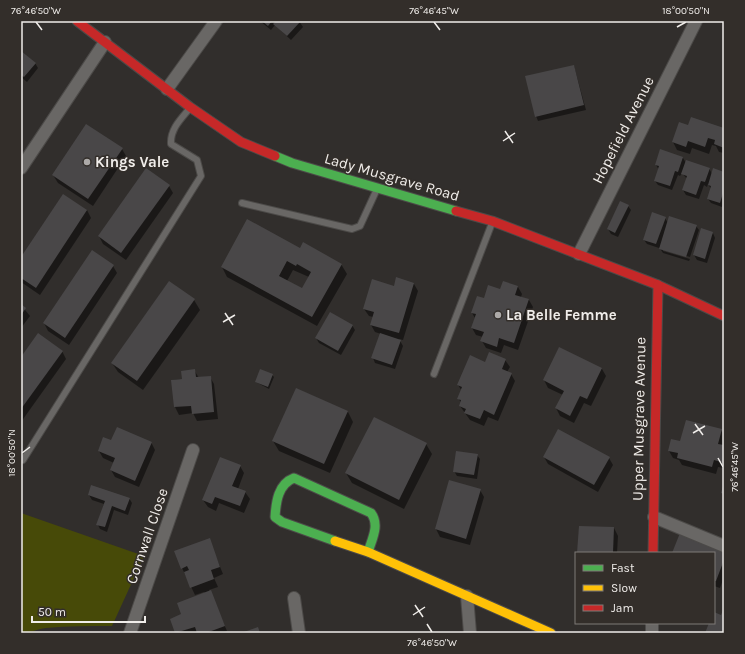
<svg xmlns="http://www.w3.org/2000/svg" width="745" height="654" font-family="Karla,sans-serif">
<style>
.green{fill:#474a08}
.shadow{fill:#0007;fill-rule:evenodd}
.building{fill:#494748;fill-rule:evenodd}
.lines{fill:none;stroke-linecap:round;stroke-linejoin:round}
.lane-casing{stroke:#4c4a48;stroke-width:8}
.street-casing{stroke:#4c4a48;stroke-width:14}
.fast-casing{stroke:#4c4a48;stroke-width:11}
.slow-casing{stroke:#4c4a48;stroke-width:11}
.jam-casing{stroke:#4c4a48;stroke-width:11}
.lane{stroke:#696765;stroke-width:6}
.street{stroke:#696765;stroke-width:12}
.fast{stroke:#4caf50;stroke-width:9}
.slow{stroke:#ffc107;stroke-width:9}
.jam{stroke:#c62828;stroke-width:9}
.ticks{fill:none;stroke:#f0edea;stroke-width:1.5}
.poi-dot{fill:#adaaa8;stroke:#332e2a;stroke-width:1.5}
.labels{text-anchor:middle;stroke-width:3;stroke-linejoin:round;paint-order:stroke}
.street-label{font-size:15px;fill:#f0edea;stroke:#332e2a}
.poi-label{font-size:15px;font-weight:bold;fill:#f0edea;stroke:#332e2a;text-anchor:start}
.neatline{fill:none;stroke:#f0edea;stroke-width:1.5}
.ticks-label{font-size:10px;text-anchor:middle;fill:#f0edea}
</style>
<rect width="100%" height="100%" fill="#312e2c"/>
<path class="green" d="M21 513 144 556 112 626C89 626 68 626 46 628 37 629 30 633 21 633Z"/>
<g class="shadow">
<polygon points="260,21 299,21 303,27 291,40 275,25 271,30"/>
<polygon points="21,52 35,63 38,68 27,82 21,77"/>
<polygon points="574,66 586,110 538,121 536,116"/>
<polygon points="680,123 689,126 724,129 724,153 719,152 716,146 712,145 709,154 692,148 690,154 677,150 673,142"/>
<polygon points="122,149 126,156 93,206 58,183 53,175"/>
<polygon points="683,158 686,163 709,168 712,174 724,173 724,201 722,207 711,203 708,199 711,189 708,184 707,187 704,185 699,199 686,195 683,190 687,179 682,173 680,176 678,175 672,190 658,185 655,181 659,170 656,165"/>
<polygon points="169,186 173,193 126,260 103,244 99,236"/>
<polygon points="628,206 631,210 618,237 611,234 608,229"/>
<polygon points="87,210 91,218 40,295 21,282 21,259"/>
<polygon points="665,218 668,223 696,226 699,230 690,257 663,249 663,251 690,259 689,261 663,253 659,247 659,248 647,244 644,240"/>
<polygon points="713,233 715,238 707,263 697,260 694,255"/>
<path d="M300 249 341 264 347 274 317 326 227 277 222 267ZM293 270 309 277 302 290 287 281Z"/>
<polygon points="113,266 117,273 69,345 48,331 44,323"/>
<polygon points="169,282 194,300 200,310 143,390 118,372 112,363"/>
<polygon points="414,284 418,291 403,340 399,339 403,346 395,369 375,363 373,358 381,334 375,332 371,325 373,317 369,316 364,309 394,287"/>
<polygon points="518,287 522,294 521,297 529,300 533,307 518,350 504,345 501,353 486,348 482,341 483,337 476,335 472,328 475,318 472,313 484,299 501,290"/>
<polygon points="21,305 30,316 21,328"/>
<polygon points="352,325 355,330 341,355 319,343 316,338"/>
<polygon points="559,348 602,369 606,376 591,406 584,403 574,423 560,416 556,408 563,395 548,388 544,380"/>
<polygon points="62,351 66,359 21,422 21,359"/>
<polygon points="505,360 510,367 507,372 511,374 515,381 498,421 488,417 484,426 470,420 460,406 461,403 459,399 462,391 458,385 486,363"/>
<polygon points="194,370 199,378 210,377 214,384 218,419 197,421 193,413 179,415 175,407 172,380 183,379"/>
<polygon points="272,375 274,377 269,389 256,382"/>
<polygon points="297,389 348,412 353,422 330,473 279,451 273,441"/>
<polygon points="721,430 724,435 724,468 718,467 716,474 682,465 679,460 673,458 669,451 681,442"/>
<polygon points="111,442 151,442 155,450 139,487 115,477 111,470 114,463 103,458 99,451"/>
<polygon points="426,444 432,454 404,509 352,483 346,473"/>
<polygon points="477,455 480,459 477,479 457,476 454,471"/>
<polygon points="544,457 609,458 613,465 598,492 548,464"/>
<polygon points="240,466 244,473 238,489 245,492 250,499 244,513 219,503 216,511 208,507 203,500"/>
<polygon points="450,481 480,490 484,497 470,545 440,537 436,529"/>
<polygon points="89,495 129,498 132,503 128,515 114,510 107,532 100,529 98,525 104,504 92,500"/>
<polygon points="614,528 618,536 617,553 578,553"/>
<polygon points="209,540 223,574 214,578 218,587 209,590 227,631 221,633 198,633 198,631 193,633 176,633 171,619 183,615 205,593 204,592 195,595 182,568"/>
<polygon points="724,552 724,577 720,588 714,586 714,553 673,553"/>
</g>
<g class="building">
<polygon points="262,21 272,21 268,26"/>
<polygon points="276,21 301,21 287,36 273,24"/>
<polygon points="21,51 36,63 24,77 21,75"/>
<polygon points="574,65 584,105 535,117 525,76"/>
<polygon points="691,117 724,128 724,148 714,144 715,140 708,138 705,147 688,141 686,147 672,142 679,122 688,125"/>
<polygon points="86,124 123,148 88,199 52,175"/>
<polygon points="660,149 683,157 678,172 675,171 670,186 654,181 659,166 655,165"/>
<polygon points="686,160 710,168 705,182 701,181 696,195 682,190 687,176 681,174"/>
<polygon points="146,168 170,185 121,253 98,236"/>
<polygon points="713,168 724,172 724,190 720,203 707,199 711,186 708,185"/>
<polygon points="63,194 87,210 36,288 21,278 21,257"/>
<polygon points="620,201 629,205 615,233 607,229"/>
<polygon points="652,212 666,217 656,244 643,240"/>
<polygon points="669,216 697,225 686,257 659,249"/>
<path d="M247 219 300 248 303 242 342 264 312 317 221 267ZM287 261 296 266 297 264 311 272 302 288 279 276Z"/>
<polygon points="701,228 713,232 705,259 693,255"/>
<polygon points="92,250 114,265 65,338 43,323"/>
<polygon points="396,277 414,283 399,333 370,325 374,312 363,309 372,279 394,286"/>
<polygon points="169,281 195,299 137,381 111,363"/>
<polygon points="503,281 518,286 515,295 529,299 514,343 499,338 497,347 480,341 484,332 471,328 476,314 471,313 477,296 484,298 488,285 500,289"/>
<polygon points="21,304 26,308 21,315"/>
<polygon points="330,312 353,325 338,351 315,338"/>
<polygon points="38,333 63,351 21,409 21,357"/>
<polygon points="380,333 401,340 392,365 371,358"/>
<polygon points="559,347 602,368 587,399 580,396 570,416 555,408 564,391 543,380"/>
<polygon points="489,352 506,359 502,369 512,373 494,415 484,410 480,419 464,413 466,409 459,406 461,400 457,399 462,387 457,385 470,355 485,362"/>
<polygon points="195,369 196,377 211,376 214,412 192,414 191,406 174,407 171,380 182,379 181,371"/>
<polygon points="260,369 273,374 268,387 255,382"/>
<polygon points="296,388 348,411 324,464 272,441"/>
<polygon points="374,417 427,443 399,500 345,473"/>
<polygon points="686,420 722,429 718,444 724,445 724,463 714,460 712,467 677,458 678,453 668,451 671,439 680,441"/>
<polygon points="117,427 152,442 135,481 110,470 115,458 98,451 103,437 111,440"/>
<polygon points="558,429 610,457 594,485 543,457"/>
<polygon points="456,451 478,454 474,475 453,472"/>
<polygon points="220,457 241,465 232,486 246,491 240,506 215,497 212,504 202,500"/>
<polygon points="449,480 481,489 466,539 435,529"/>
<polygon points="724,483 724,494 721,493"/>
<polygon points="91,485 130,498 125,511 112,506 105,527 96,525 105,501 88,495"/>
<polygon points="579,526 614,527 613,553 577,553"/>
<polygon points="680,533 724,551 724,560 716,581 714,581 714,553 672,553"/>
<polygon points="210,538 220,567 211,570 214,579 190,588 184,572 189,570 187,566 181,569 174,551"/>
<polygon points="211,590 225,626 206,633 197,633 195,627 175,633 170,619 181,614 177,603"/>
<polygon points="724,608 724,633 705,633 709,623 714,623 714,612 721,615"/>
<polygon points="258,627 260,633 241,633"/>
</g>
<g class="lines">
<g class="lane-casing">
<g id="lane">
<polyline points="242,203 352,229 360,226 377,189"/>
<polyline points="434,374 492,223"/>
<path d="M23 460 201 176 197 160 171 144C170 129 181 119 190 108"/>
</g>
</g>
<g class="street-casing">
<g id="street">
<polyline points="167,89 216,21"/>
<polyline points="21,168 105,42"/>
<polyline points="579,254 696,21"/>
<polyline points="654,517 724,546"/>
<polyline points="467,596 470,633"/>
<polyline points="294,598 299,633"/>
<polyline points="130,633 193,450"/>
<polyline points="652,633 652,623"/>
</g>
</g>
<g class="fast-casing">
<g id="fast">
<polyline points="275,156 292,163 456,211"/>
<path d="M335 541 282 522 275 517C276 502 278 484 294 478L371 513C380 525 372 539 368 552"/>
</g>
</g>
<g class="slow-casing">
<polyline id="slow" points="335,541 368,552 551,633"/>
</g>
<g class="jam-casing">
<g id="jam">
<polyline points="77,21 190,107 241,142 275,156"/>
<polyline points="456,211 492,221 658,285 724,316"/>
<polyline points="653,553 658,285"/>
</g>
</g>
<use href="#lane" class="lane"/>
<use href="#street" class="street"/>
<use href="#fast" class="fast"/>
<use href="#slow" class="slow"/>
<use href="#jam" class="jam"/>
</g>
<path class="ticks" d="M36 22 42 30M434 22 440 30M677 27 686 22M505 131 513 143M503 141 515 133M225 313 233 325M223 322 235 315M695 424 703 435M693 433 705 426M22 453 30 447M718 458 723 467M415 605 423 617M413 615 425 607M427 624 432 632"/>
<g class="poi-dot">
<circle cx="87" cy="162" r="4"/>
<circle cx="498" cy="315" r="4"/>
</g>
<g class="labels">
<g class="street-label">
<text transform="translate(623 130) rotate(-63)" y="5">Hopefield Avenue</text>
<text transform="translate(392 177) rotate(16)" y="5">Lady Musgrave Road</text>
<text transform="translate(639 419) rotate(-89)" y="5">Upper Musgrave Avenue</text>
<text transform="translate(147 536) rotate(-71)" y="5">Cornwall Close</text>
</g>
<g class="poi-label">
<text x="95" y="167">Kings Vale</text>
<text x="506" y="320">La Belle Femme</text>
</g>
</g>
<rect width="745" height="654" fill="none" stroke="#332e2a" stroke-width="44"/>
<rect x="575" y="552" width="140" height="72" fill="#332e2a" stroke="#7f7a77"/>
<rect x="583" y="565" width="20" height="6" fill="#4caf50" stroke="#7f7a77"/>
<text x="611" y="572" font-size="12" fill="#f0edea">Fast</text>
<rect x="583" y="585" width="20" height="6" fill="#ffc107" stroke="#7f7a77"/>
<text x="611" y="592" font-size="12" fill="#f0edea">Slow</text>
<rect x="583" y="605" width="20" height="6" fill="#c62828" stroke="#7f7a77"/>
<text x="611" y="612" font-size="12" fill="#f0edea">Jam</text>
<path d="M32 616v6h113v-6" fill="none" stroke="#f0edea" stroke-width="2"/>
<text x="38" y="616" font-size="12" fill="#f0edea" stroke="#332e2a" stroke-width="3" paint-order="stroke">50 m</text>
<rect x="22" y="22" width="701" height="610" class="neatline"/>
<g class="ticks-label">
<text x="36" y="14">76°46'50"W</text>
<text x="434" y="14">76°46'45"W</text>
<text x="686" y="14">18°00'50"N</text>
<text transform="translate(11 453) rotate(-90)" y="4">18°00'50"N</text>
<text transform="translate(734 467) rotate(-90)" y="4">76°46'45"W</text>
<text x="432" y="646">76°46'50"W</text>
</g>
</svg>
